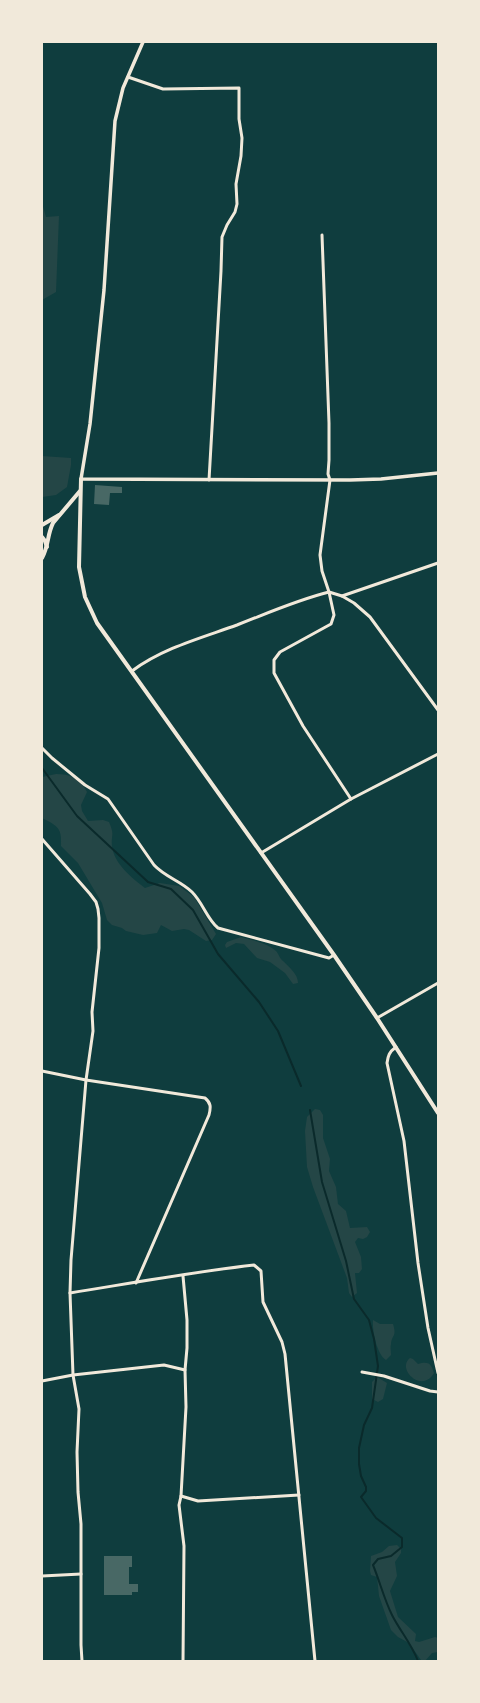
<svg xmlns="http://www.w3.org/2000/svg" width="480" height="1703" font-family="'PT Sans',sans-serif">
<style>
.green{fill:#244646}
.lines{fill:none;stroke-linecap:round;stroke-linejoin:round}
.stream{stroke:#0a2a2b;stroke-width:2}
.building{fill:#486865}
.minor{stroke:#f1e9da;stroke-width:3}
.tertiary{stroke:#f1e9da;stroke-width:3.5}
.secondary{stroke:#f1e9da;stroke-width:4}
</style>
<rect width="100%" height="100%" fill="#0f3d3e"/>
<g class="green">
<polygon points="42,203 46,217 59,216 56,292 42,300"/>
<polygon points="42,456 71,458 71,465 67,487 56,495 42,497"/>
<path d="M56 774C70 774 80 778 87 792L81 805 82 811 88 821 103 820 109 822C115 836 111 834 112 846 114 864 132 878 145 888L160 883 179 886 194 897 216 934 212 940 206 941 189 930 184 929 172 931 161 925 157 933 143 935 126 931 122 928 112 925 107 920 102 903 78 863 61 846C62 828 58 826 42 818V777Z"/>
<path d="M241 937C252 940 267 943 276 951 279 954 279 958 283 961 289 967 298 974 298 983L293 984 285 973 270 962 257 958 244 944 236 943 226 948 225 945 227 942Z"/>
<polygon points="315,1109 320,1110 323,1115 323,1138 330,1159 329,1171 336,1187 338,1204 346,1211 350,1228 367,1227 370,1232 367,1237 363,1239 358,1238 355,1242 361,1257 362,1269 359,1273 355,1273 357,1293 352,1297 349,1293 347,1278 313,1187 307,1167 305,1131 307,1117"/>
<path d="M373 1320 380 1324H393C397 1337 392 1334 391 1344 390 1347 391 1351 391 1355L386 1360C377 1355 372 1330 373 1320Z"/>
<path d="M410 1358 413 1359 418 1364C428 1361 431 1363 434 1373 422 1394 396 1369 410 1358Z"/>
<polygon points="377,1377 387,1383 383,1399 378,1402 372,1399 372,1382"/>
<polygon points="397,1545 401,1549 401,1553 395,1562 397,1576 390,1591 398,1617 416,1634 415,1641 419,1642 435,1637 438,1638 438,1652 432,1653 425,1661 421,1660 409,1643 398,1637 391,1630 379,1596 377,1577 371,1575 370,1571 371,1556 382,1552 389,1546"/>
</g>
<g class="lines">
<g class="stream">
<polyline points="42,768 77,816 148,882 171,889 193,910 218,954 259,1002 278,1031 301,1086"/>
<path d="M310 1110 322 1182 346 1261 354 1299 369 1320 374 1339 378 1366 372 1408 364 1425 359 1448V1464L361 1476 366 1487V1491L361 1497 376 1518 402 1538V1547L391 1556 378 1559 373 1565C380 1582 384 1599 392 1615 400 1631 411 1643 418 1661"/>
</g>
</g>
<g class="building">
<polygon points="95,485 122,487 122,493 110,493 109,505 94,504"/>
<polygon points="104,1556 132,1556 132,1567 129,1567 129,1584 138,1584 138,1592 132,1592 132,1595 104,1595"/>
</g>
<g class="lines">
<g class="minor">
<polyline points="128,77 163,89 239,88 239,119 242,138 241,156 236,184 237,204 235,212 227,225 222,237 221,271 209,480"/>
<polyline points="322,235 329,423 329,460 328,474 330,480 320,555 322,571 329,592 342,596 354,603 370,617 438,710"/>
<polyline points="342,596 438,563"/>
<path d="M132 671C163 648 201 638 237 625 268 613 297 600 329 592L334 615 331 624 280 652 274 660V673L303 726 351 799"/>
<path d="M42 748 52 758 85 785 108 799 154 865C165 877 181 881 192 892 203 903 207 919 218 928L329 958 334 955"/>
<polyline points="42,839 90,894 96,902 98,909 99,918 99,948 92,1012 93,1031 86,1080 71,1260 70,1293 73,1375 79,1409 77,1452 78,1492 81,1524 81,1645 82,1661"/>
<polyline points="261,853 351,799 438,754"/>
<polyline points="377,1018 438,983"/>
<path d="M396 1047C389 1052 388 1056 387 1063L404 1141 418 1263 428 1328 438 1373"/>
<path d="M42 1071 86 1080 205 1098C211 1103 211 1107 209 1115L136 1283"/>
<polyline points="183,1276 187,1320 187,1348 185,1370 186,1407 181,1496 179,1505 184,1546 183,1661"/>
<path d="M70 1293C132 1283 193 1272 254 1265L261 1271 263 1302 282 1342 285 1354 315 1661"/>
<polyline points="362,1372 384,1376 430,1391 438,1392"/>
<polyline points="42,1381 73,1375 164,1365 185,1370"/>
<polyline points="181,1496 198,1501 299,1495"/>
<polyline points="42,1576 81,1574"/>
</g>
<polyline class="tertiary" points="143,42 123,88 115,121 104,290 90,424 81,479 350,480 381,479 438,473"/>
<g class="secondary">
<polyline points="81,479 79,567 85,597 97,623 334,955 377,1018 438,1113"/>
<polyline points="42,525 59,515"/>
<polyline points="42,537 45,541 47,547"/>
<path d="M42 558C49 545 47 535 53 523L80 491"/>
</g>
</g>
<rect width="480" height="1703" fill="none" stroke="#f1e9da" stroke-width="86"/>
</svg>
